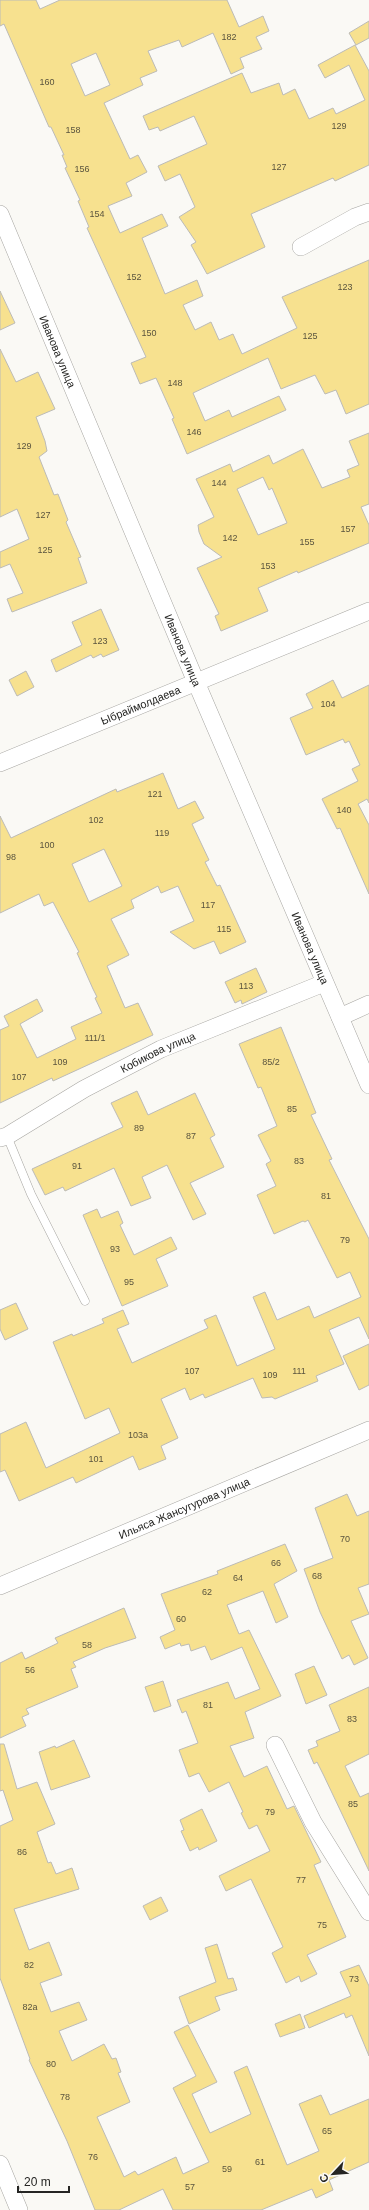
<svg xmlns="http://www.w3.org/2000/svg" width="369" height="2210" font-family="Helvetica,sans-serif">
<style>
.building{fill:#f7e18f;stroke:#bcbbb7;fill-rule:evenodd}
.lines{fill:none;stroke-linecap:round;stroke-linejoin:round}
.service-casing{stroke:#a7a6a2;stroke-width:9}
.minor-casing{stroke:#a7a6a2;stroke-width:18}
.service{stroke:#fff;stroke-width:8}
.minor{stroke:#fff;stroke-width:17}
.labels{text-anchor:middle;stroke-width:3;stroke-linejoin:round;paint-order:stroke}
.number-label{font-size:9px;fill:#5a543e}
.street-label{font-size:11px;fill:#252523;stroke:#faf9f5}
</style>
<rect width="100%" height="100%" fill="#faf9f5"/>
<g class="building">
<path d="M0 0H36L40 9 60 0H227L239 27 263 16 269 31 256 37 262 49 240 58 244 68 231 74 213 33 182 47 179 40 148 51 157 71 140 78 143 85 104 103 130 159 138 155 147 172 126 183 132 196 108 206 120 233 162 214 168 226 142 238 165 294 197 280 203 296 183 305 195 330 211 322 219 340 233 334 242 354 297 328 282 297 369 260V404L346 414 336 390 325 394 315 375 281 389 268 358 193 393 205 421 229 410 232 417 279 396 286 410 187 454 172 419 174 418 156 378 140 384 131 363 146 357 87 228 89 227 78 201 80 200 65 168 67 167 62 155H64L51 127H49L4 24 0 26ZM96 53 110 85 85 96 71 64Z"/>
<polygon points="369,21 369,38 356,45 349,33"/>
<polygon points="355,45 369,71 369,165 335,181 333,178 251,214 265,247 207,274 191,245 196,242 179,217 195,207 180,174 165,181 158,166 207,144 194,116 160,131 158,127 149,130 143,116 242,73 251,93 279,83 283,95 295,89 309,119 333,108 336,114 365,100 349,65 325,78 318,65"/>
<polygon points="0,291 15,323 0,330"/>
<polygon points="0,349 16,382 38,372 55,409 36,417 45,441 47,451 39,457 54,495 58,494 68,520 66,522 81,557 78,558 87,583 12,612 7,599 23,593 10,564 0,568 0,552 29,539 17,509 0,517"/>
<path d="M369 433V504L361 507 369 525V543L298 573 297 571 258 588 268 611 221 631 215 616 219 614 197 568 222 557 204 544 199 532 198 525 214 517 196 479 230 464 233 472 269 455 273 464 303 449 322 488 350 477 347 470 359 465 349 441ZM263 477 269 490 272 488 287 523 258 535 237 489Z"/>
<polygon points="101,609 119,650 103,657 101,654 93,658 91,655 56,672 51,660 82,645 72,622"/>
<polygon points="26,671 34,687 17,696 9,680"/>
<polygon points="333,680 342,698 369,685 369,803 367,799 358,804 369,825 369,894 340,828 337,829 322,799 358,781 352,769 360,765 349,741 345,743 343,739 306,755 290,718 313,708 306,694"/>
<path d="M163 773 178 809 195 801 204 818 192 824 209 860 205 862 217 886 220 885 246 942 220 954 214 941 194 949 170 932 194 921 178 886 161 893 158 886 131 900 134 908 111 919 129 955 107 966 125 1008 138 1003 153 1035 53 1081 52 1078 0 1103V1030L9 1026 4 1016 37 999 43 1011 20 1024 37 1058 76 1039 71 1027 102 1013 95 998 97 997 93 989 77 953 79 952 53 902 44 906 39 894 0 913V816L11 838 116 789 117 792ZM104 849 122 886 89 902 72 864Z"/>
<polygon points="256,968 267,992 242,1004 241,1000 235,1003 225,982"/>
<polygon points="281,1027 316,1113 311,1115 332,1159 329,1160 369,1239 369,1339 359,1317 329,1330 344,1364 316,1376 318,1381 275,1399 272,1397 262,1398 253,1378 205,1398 203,1394 190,1400 185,1388 161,1399 178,1438 161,1446 166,1459 139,1470 133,1456 76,1483 73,1477 19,1501 5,1470 0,1472 0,1434 26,1422 46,1468 120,1433 109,1408 85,1419 53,1342 72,1334 73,1336 104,1323 102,1319 123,1310 129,1324 117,1329 132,1363 208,1328 204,1320 216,1315 237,1366 275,1349 253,1297 265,1292 277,1320 309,1306 314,1318 361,1297 350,1272 337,1278 308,1220 305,1222 303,1221 274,1234 257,1195 276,1186 266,1164 271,1161 258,1135 277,1126 261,1087 258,1088 239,1044"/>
<polygon points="137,1091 148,1115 195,1093 215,1135 210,1138 224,1167 190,1183 206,1214 193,1220 167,1165 142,1177 151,1198 131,1206 114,1168 65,1191 63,1187 45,1195 32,1169 123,1127 111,1103"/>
<polygon points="97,1209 101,1218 118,1211 123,1223 120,1225 134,1255 171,1237 177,1249 156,1259 168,1286 122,1306 83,1215"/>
<polygon points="16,1303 28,1329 5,1340 0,1329 0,1310"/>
<polygon points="369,1344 369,1385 359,1390 343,1356"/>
<polygon points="347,1494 357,1516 369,1511 369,1584 358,1588 369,1614 351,1621 368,1658 354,1665 349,1655 342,1659 320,1612 304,1569 333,1558 315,1508"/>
<polygon points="285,1544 297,1571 274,1584 288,1617 276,1623 263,1591 227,1605 239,1634 249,1630 281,1696 245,1712 254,1738 230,1746 244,1777 267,1766 287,1809 294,1806 321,1862 314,1865 346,1937 307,1955 317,1974 301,1982 299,1976 286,1983 272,1953 283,1947 251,1879 226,1891 219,1876 270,1851 257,1825 249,1829 241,1813 243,1812 229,1782 209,1792 199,1773 189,1777 179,1750 198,1743 186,1711 182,1713 177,1700 228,1682 235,1699 260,1689 242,1647 211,1660 205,1646 191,1651 189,1644 181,1646 180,1643 165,1649 160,1637 175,1630 161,1594 218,1574 217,1571"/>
<polygon points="124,1608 136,1638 105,1648 73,1662 76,1667 71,1669 78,1687 26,1709 29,1714 22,1717 26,1726 0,1738 0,1663 22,1652 25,1659 58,1643 55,1638"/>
<polygon points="314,1666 327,1695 306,1704 295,1674"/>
<polygon points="163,1681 171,1706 154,1712 145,1687"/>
<polygon points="369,1687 369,1754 345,1766 360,1797 369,1793 369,1871 324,1776 317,1762 314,1764 308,1750 318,1746 316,1741 340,1731 329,1705"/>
<polygon points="74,1740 90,1777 51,1790 39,1752 55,1746 56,1748"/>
<polygon points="0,1744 4,1744 17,1789 37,1782 55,1824 37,1832 48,1863 51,1862 56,1874 72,1868 79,1889 14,1909 29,1950 49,1942 62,1975 40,1983 51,2012 79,2002 87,2020 59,2031 72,2061 104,2044 112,2059 116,2058 121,2072 118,2073 130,2102 97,2117 124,2177 135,2171 138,2175 176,2157 183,2174 209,2162 173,2088 196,2076 174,2032 188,2025 217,2082 192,2094 210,2133 251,2114 234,2072 247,2066 287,2165 319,2151 299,2104 321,2095 330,2115 369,2099 369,2162 329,2180 333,2190 316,2198 312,2189 261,2210 173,2210 163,2189 119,2210 95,2210 67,2141 29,2060 30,2059 0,1978 0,1826 13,1820 3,1790 0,1791"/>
<polygon points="202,1809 217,1841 199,1850 198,1847 190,1851 181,1831 184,1830 180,1820"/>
<polygon points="161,1897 168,1911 150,1920 143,1906"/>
<polygon points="217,1944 228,1979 233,1978 237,1990 215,1997 220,2010 189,2024 179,1997 216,1982 205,1948"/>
<polygon points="359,1965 369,1986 369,2056 352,2015 346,2018 344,2013 309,2028 304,2016 351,1996 340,1972"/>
<polygon points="300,2014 305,2028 280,2037 275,2024"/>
</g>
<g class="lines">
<g class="service-casing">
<polyline id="service" points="7,1136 31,1194 85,1301"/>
</g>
<g class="minor-casing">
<g id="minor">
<path id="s1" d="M0 214 196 682 369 1085"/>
<polyline points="301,247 355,217 369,212"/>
<path id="s2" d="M0 763 369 611"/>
<polyline points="340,1017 369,1004"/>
<path id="s3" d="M0 1138 7 1136 84 1089 161 1049 324 983"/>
<path id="s4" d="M0 1586 369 1430"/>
<polyline points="275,1745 313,1822 369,1912"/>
<polyline points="0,2164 19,2210"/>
</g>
</g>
<use href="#service" class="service"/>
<use href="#minor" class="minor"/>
</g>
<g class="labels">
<g class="number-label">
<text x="229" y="40">182</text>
<text x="47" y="85">160</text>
<text x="339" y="129">129</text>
<text x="73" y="133">158</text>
<text x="279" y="170">127</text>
<text x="82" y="172">156</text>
<text x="97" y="217">154</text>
<text x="134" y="280">152</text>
<text x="345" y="290">123</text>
<text x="149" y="336">150</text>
<text x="310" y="339">125</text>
<text x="175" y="386">148</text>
<text x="194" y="435">146</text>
<text x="24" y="449">129</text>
<text x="219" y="486">144</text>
<text x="43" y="518">127</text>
<text x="348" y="532">157</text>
<text x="230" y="541">142</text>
<text x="307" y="545">155</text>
<text x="45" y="553">125</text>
<text x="268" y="569">153</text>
<text x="100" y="644">123</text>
<text x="328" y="707">104</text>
<text x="155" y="797">121</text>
<text x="344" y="813">140</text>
<text x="96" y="823">102</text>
<text x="162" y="836">119</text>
<text x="47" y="848">100</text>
<text x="11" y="860">98</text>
<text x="208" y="908">117</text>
<text x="224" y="932">115</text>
<text x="246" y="989">113</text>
<text x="95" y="1041">111/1</text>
<text x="60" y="1065">109</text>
<text x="271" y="1065">85/2</text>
<text x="19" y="1080">107</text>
<text x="292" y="1112">85</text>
<text x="139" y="1131">89</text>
<text x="191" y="1139">87</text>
<text x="299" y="1164">83</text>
<text x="77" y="1169">91</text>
<text x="326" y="1199">81</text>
<text x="345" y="1243">79</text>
<text x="115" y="1252">93</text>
<text x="129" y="1285">95</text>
<text x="192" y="1374">107</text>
<text x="299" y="1374">111</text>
<text x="270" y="1378">109</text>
<text x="138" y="1438">103а</text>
<text x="96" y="1462">101</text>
<text x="345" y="1542">70</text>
<text x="276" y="1566">66</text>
<text x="317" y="1579">68</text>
<text x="238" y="1581">64</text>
<text x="207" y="1595">62</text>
<text x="181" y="1622">60</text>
<text x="87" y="1648">58</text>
<text x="30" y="1673">56</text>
<text x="208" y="1708">81</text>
<text x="352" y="1722">83</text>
<text x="353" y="1807">85</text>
<text x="270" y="1815">79</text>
<text x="22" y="1855">86</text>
<text x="301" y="1883">77</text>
<text x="322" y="1928">75</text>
<text x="29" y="1968">82</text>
<text x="354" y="1982">73</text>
<text x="30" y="2010">82а</text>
<text x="51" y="2067">80</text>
<text x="65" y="2100">78</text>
<text x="327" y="2134">65</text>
<text x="93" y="2160">76</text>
<text x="260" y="2165">61</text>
<text x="227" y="2172">59</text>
<text x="190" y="2190">57</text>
</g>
<g class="street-label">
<text dy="4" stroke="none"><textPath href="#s1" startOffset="149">Иванова улица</textPath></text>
<text dy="4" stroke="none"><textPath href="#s1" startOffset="473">Иванова улица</textPath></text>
<text dy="4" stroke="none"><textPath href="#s2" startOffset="152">Ыбраймолдаева</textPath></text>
<text dy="4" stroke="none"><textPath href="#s1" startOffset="797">Иванова улица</textPath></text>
<text dy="4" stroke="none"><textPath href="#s3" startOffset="180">Кобикова улица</textPath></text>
<text dy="4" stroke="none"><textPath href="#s4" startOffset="200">Ильяса Жансугурова улица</textPath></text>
</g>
</g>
<g transform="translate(333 2174) rotate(244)" stroke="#faf9f5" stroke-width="3" paint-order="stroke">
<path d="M0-3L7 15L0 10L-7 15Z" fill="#252523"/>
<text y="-6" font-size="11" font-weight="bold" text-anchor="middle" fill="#252523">С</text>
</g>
<path d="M18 2186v6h51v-6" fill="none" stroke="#252523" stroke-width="2"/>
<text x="24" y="2186" font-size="12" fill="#252523" stroke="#faf9f5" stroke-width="3" paint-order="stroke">20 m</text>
</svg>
